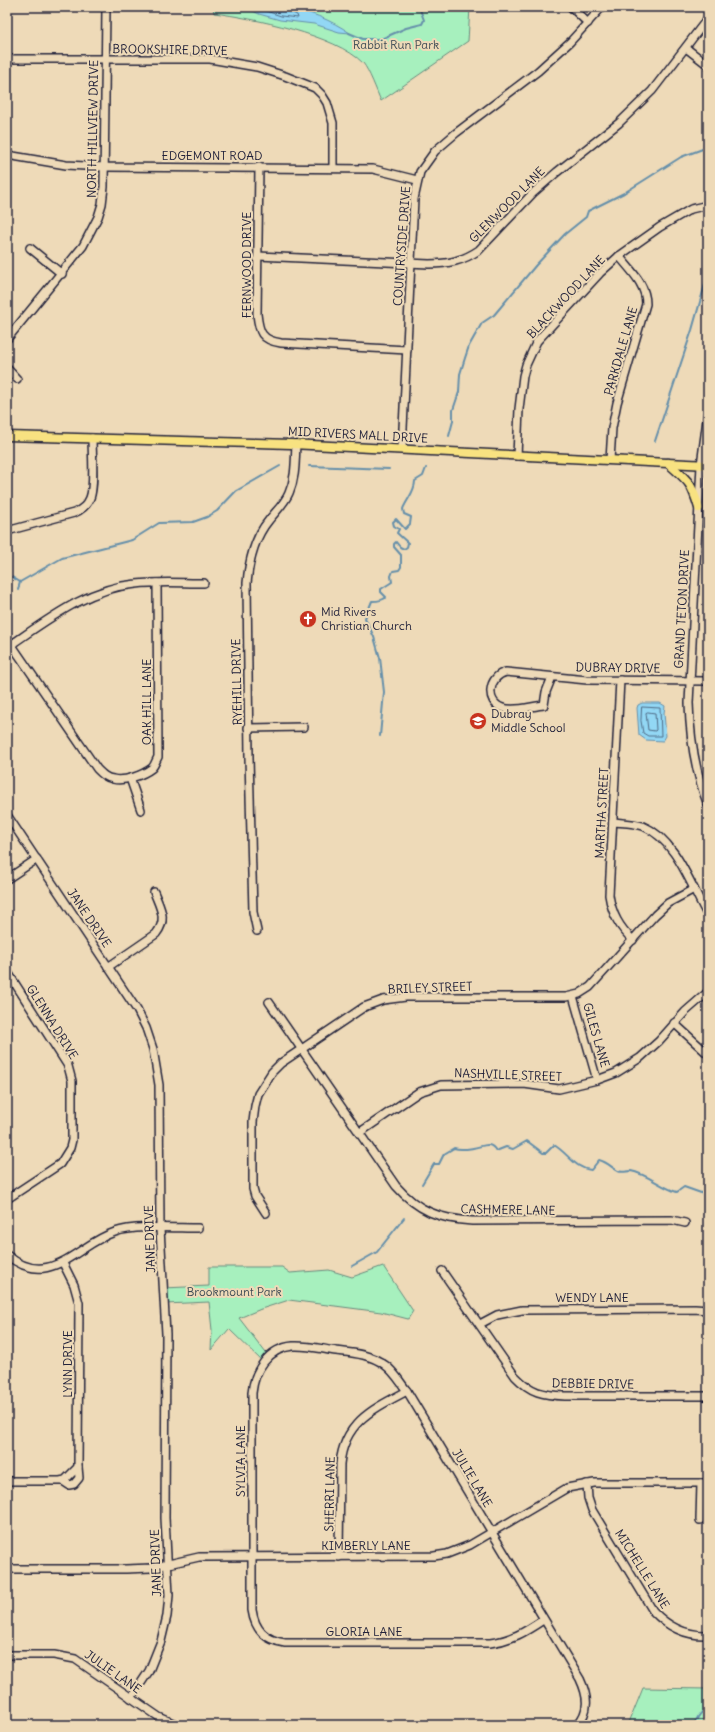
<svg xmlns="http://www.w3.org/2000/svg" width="715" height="1732" font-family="Delius,sans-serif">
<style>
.green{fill:#a7f0be;stroke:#64897c}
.water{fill:#92d7f4;stroke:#658faa}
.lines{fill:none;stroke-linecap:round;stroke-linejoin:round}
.shore{stroke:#4f6a85;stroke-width:1}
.stream{stroke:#658faa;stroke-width:2}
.minor-casing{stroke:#22223b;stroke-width:10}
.major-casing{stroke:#22223b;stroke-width:11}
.minor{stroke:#eedab8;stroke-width:7}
.major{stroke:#f8e281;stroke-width:8}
.labels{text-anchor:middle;stroke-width:4;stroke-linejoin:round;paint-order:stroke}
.park-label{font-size:12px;fill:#3d4b55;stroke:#eedab8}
.street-label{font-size:12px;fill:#22223b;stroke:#eedab8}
.poi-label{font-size:12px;fill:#22223b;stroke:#eedab8;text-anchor:start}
</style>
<rect width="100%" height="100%" fill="#eedab8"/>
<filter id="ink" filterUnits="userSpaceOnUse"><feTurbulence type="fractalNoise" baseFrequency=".025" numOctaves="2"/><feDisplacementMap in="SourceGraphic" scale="8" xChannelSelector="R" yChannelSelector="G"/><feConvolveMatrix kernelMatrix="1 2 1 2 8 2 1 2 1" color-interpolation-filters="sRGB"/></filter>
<g filter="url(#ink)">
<g class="green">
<path d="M213 7H470L468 41 381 101C377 92 369 70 363 63 336 35 252 18 214 13Z"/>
<polygon points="383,1266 413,1311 408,1319 381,1312 289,1300 261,1309 239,1318 269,1357 263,1362 229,1329 211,1350 212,1330 209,1302 165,1304 163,1288 209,1286 209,1267 282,1267 290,1273 329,1270 352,1277"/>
<polygon points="643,1688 708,1689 708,1725 628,1725"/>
</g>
<g class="water">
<path d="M245 7C258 7 271 6 283 7 305 9 333 21 350 33L339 32 314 24 280 20 259 14Z"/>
<polygon points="642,703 660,703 665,706 664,713 666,736 663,741 646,740 639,735 637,708 638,705"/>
</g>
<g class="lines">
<g class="shore">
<polyline points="254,7 281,16 298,18 297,15 288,11 287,7"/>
<polygon points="642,707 660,708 661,736 648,736 643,733 641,721"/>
<polygon points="648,712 655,713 656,730 655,731 648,730 646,713"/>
</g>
<g class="stream">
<polyline points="349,33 363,39 381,39 406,28 422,24 424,20 419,7"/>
<polyline points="449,436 453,421 453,410 459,392 460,374 465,358 469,346 482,323 494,315 536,265 565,234 586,217 588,211 624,193 681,157 708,147"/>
<polyline points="655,441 692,330 708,274"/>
<polyline points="309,466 389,469"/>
<polyline points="12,577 20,582"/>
<polyline points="18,590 20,582 62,558 132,540 159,523 193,522 207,517 217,511 236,491 280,466"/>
<path d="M380 736 384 692 380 658 374 637 365 618 372 601C377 601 383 601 386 597L381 592V589L392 582 391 576 393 571 399 570 401 567V555L394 547V544L396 542 400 547 404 549 407 547 408 543 397 533 399 529 394 526 393 522 396 519 405 529 410 524 411 517 404 514 403 509C407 499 415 492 415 481L423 476 426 468"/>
<path d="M422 1184 434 1164H439L444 1154 454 1148C460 1150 466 1149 473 1148 482 1147 490 1140 496 1151L506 1147 513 1149 527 1141 543 1153H546L554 1145C569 1154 574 1168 591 1170L599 1160C607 1162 611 1167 618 1171 622 1173 627 1171 631 1171 647 1174 661 1187 677 1192L684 1187 701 1193 708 1198"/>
<polyline points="352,1266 377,1252 404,1218"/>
<polyline points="694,1725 698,1717 702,1712 708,1712"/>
</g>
<g class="minor-casing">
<g id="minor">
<polyline points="571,7 588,23"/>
<polyline points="686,48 708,65"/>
<polyline points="7,59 210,59 257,67 285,76 315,88 322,95 327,103 333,123 333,168"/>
<polyline points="7,155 66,165 105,167 373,169 417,180"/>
<path d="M259 167 257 314C259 332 261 340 281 343L407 350"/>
<polyline points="30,248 62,274"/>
<path d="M258 256 429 264C448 264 463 261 479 250L533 193 557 172 619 123 652 91 708 18"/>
<polyline points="7,339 83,246 98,217 102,204 104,187 106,7"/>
<polyline points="7,368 17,379"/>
<path d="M708 412 701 465 689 703C690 738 695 772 708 805"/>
<polyline points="402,449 414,199 420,172 435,151 456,133 538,71 570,42 602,7"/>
<polyline points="517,456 519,409 523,376 526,365 537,341 600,273 619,256 660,227 691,209 708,205"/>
<path d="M610 460 612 428 617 403 646 304C646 284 631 271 619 256"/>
<path d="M7 531 74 513C81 510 87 506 90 498 95 486 92 453 92 438"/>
<path d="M7 638 97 769C102 774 106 778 113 779 124 782 143 775 152 768 155 765 156 760 158 757L157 583"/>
<path d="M12 644C50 618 89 588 136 584 159 581 181 583 204 583"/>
<path d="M552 677 546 692 544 705C532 706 515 712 503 708 485 703 488 676 506 672L587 680 708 681"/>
<path d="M620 680 609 895C612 914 619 927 633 940"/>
<polyline points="248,728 304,727"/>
<polyline points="130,778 141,810"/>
<polyline points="7,815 137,1010 146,1028 153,1049 159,1085 160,1229 166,1334 165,1518 169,1595 167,1616 161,1641 149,1671 131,1698"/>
<path d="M613 822C623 823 633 823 643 826 677 840 691 887 708 916"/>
<polyline points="7,879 37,859"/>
<path d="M257 931 253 912 249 758 247 583C249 560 254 538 269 520 276 511 285 503 289 493 296 477 295 461 296 444"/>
<path d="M108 967 156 934C168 919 160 908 154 892"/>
<polyline points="7,971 68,1066 72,1081 72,1140 70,1148 60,1164 7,1199"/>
<polyline points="573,996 597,1080"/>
<path d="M269 1002 396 1186C418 1211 439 1219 472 1221L672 1220 685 1223"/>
<polyline points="674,1023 708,1054"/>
<polyline points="359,1133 419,1092 441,1085 524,1084 559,1089 597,1080 616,1073 640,1058 659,1041 685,1012 708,992"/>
<polyline points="266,1213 255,1196 253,1189 253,1122 255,1106 258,1094 272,1072 281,1063 364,1007 383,1000 406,997 566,997 579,994 590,987 655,915 668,903 694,889"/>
<path d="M7 1255C50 1291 77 1244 115 1232 135 1225 175 1228 198 1228"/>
<path d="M442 1271 515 1376C531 1393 543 1395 565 1396H708"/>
<polyline points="480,1324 497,1315 522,1310 695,1309 708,1310"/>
<polyline points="7,1481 60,1481 65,1480 78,1467 79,1303 74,1285 63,1263"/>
<polyline points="63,1481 69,1485 74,1484 79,1478 78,1467"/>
<path d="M587 1484 588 1498 592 1510 653 1611C668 1627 685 1636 708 1635"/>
<polyline points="700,1520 701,1483"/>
<path d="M339 1557 340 1464C344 1422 373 1409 407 1391"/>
<polyline points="7,1569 126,1569 151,1568 199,1557 434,1556 447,1554 470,1545 567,1488 594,1483 708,1483"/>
<path d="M543 1620C525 1632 512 1640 490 1643H285C265 1640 255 1630 252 1610V1393C254 1371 268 1348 293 1346 307 1345 322 1349 336 1351 353 1353 370 1354 385 1365 394 1371 400 1382 407 1391L580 1679C588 1696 590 1711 577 1725"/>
<polyline points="7,1655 54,1655 75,1659 159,1717 178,1725"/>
</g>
</g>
<g class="major-casing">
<g id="major">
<polyline points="7,436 291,444 708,465"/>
<path d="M668 463C688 481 691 481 699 508"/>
</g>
</g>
<use href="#minor" class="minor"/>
<use href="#major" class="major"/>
</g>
</g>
<defs>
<g id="church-disc" transform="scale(0.9)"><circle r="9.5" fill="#c8321e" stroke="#eedab8"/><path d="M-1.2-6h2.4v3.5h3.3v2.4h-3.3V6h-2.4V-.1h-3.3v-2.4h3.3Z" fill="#fff"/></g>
<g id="school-disc" transform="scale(0.9)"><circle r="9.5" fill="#c8321e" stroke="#eedab8"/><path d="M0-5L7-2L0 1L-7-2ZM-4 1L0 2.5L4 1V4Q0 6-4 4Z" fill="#fff"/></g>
</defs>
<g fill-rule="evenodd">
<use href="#church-disc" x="308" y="619"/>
<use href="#school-disc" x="478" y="721"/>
</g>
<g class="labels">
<g class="park-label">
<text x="396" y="49">Rabbit Run Park</text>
<text x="234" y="1296">Brookmount Park</text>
</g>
<g class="street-label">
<text transform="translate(170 50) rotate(1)" y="4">BROOKSHIRE DRIVE</text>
<text transform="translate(93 129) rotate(-89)" y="4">NORTH HILLVIEW DRIVE</text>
<text x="212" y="160">EDGEMONT ROAD</text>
<text transform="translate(507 205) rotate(-45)" y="4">GLENWOOD LANE</text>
<text transform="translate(402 246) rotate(-86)" y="4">COUNTRYSIDE DRIVE</text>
<text transform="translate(247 265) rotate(-90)" y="4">FERNWOOD DRIVE</text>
<text transform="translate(566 297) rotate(-47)" y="4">BLACKWOOD LANE</text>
<text transform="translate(621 351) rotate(-74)" y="4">PARKDALE LANE</text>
<text transform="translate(358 435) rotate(3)" y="4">MID RIVERS MALL DRIVE</text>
<text transform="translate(682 609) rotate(-87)" y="4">GRAND TETON DRIVE</text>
<text transform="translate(618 668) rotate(1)" y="4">DUBRAY DRIVE</text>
<text transform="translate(237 682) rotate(-91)" y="4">RYEHILL DRIVE</text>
<text transform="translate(147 702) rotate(-90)" y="4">OAK HILL LANE</text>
<text transform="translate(602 813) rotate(-87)" y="4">MARTHA STREET</text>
<text transform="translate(89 918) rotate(56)" y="4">JANE DRIVE</text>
<text transform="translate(430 988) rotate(-2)" y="4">BRILEY STREET</text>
<text transform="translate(52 1022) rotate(58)" y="4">GLENNA DRIVE</text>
<text transform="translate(596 1035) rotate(74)" y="4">GILES LANE</text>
<text transform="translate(508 1075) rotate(2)" y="4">NASHVILLE STREET</text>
<text transform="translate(508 1210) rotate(1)" y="4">CASHMERE LANE</text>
<text transform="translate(150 1239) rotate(-92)" y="4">JANE DRIVE</text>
<text x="592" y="1302">WENDY LANE</text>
<text transform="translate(68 1364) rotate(-90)" y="4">LYNN DRIVE</text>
<text transform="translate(593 1384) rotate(1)" y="4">DEBBIE DRIVE</text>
<text transform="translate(241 1461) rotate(-90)" y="4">SYLVIA LANE</text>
<text transform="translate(472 1478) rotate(59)" y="4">JULIE LANE</text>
<text transform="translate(330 1494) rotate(-89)" y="4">SHERRI LANE</text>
<text x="366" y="1550">KIMBERLY LANE</text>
<text transform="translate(156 1563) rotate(-92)" y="4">JANE DRIVE</text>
<text transform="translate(642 1569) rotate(58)" y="4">MICHELLE LANE</text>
<text x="364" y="1636">GLORIA LANE</text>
<text transform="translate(113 1672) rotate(35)" y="4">JULIE LANE</text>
</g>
<g class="poi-label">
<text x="321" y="616">Mid Rivers<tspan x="321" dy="14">Christian Church</tspan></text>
<text x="491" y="718">Dubray<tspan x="491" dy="14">Middle School</tspan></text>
</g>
</g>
<rect width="715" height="1732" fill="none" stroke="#eedab8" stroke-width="24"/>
<rect x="12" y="12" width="691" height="1708" fill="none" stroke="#22223b" stroke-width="1.5" filter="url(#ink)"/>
</svg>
